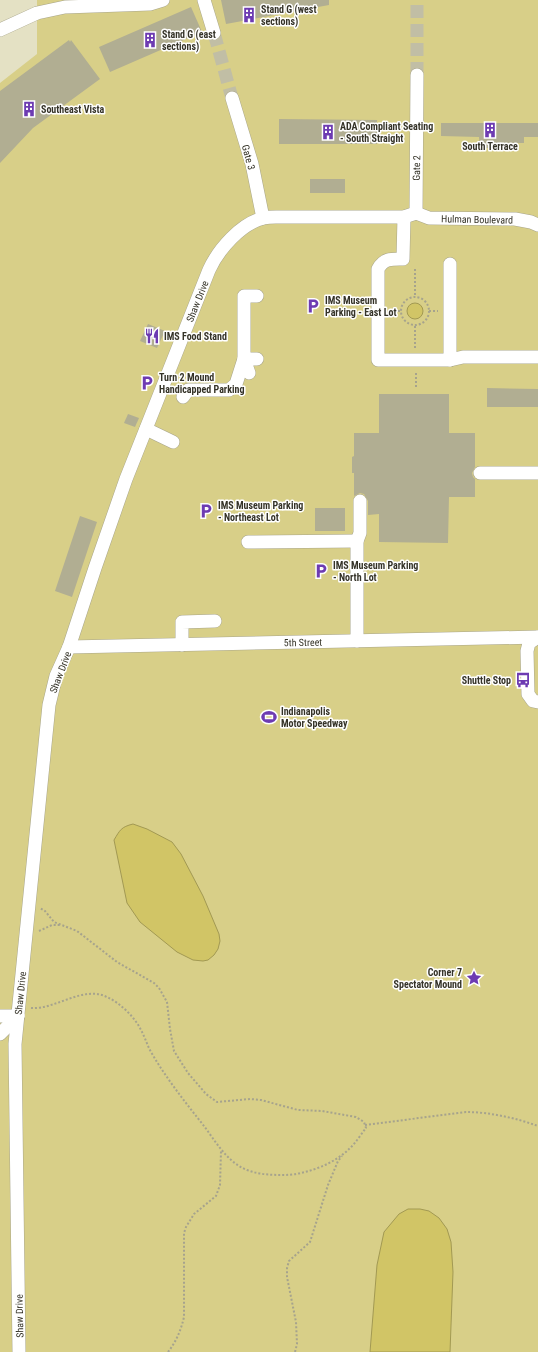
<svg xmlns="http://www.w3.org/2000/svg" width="538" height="1352" font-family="'Roboto Condensed',sans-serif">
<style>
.green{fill:#d8cf88}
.water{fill:#d1c566;stroke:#a29953}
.building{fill:#b1ae92}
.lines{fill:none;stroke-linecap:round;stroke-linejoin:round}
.minor-tunnel{stroke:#c1bea5;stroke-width:13;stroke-dasharray:13 6;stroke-linecap:butt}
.minor-casing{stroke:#a9a68b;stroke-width:14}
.path{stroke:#a6a38d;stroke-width:2;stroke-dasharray:2 2;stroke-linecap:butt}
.minor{stroke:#fff;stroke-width:13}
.labels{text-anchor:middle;stroke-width:3;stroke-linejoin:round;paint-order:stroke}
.poi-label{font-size:10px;font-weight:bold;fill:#353328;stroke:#fff;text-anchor:start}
.street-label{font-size:10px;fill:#353328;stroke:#fff}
</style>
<rect width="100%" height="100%" fill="#e4e1c4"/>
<polygon class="green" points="37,0 538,0 538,1352 0,1352 0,83 37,54"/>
<g class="water">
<circle cx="415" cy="311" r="8"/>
<path d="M133 824 147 829 172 842 181 854 203 896 219 934 220 941 218 949 214 955 208 960 203 961 193 960 177 952 140 922 127 903 114 840C120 830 121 827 133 824Z"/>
<polygon points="408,1209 420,1209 429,1211 439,1218 447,1229 451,1242 453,1272 450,1352 370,1352 377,1265 384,1232 399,1214"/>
</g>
<g class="building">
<polygon points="221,0 329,0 329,5 226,24"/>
<polygon points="191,7 202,32 110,72 99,47"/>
<polygon points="69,40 70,42 71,40 100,79 33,128 0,163 0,91"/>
<polygon points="279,119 377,120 377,144 279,144"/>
<polygon points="441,123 538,123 538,137 524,137 524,143 517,143 517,148 480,148 479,137 441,136"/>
<rect x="310" y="179" width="35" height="14"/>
<polygon points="148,324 165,331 157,348 140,341"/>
<polygon points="487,388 538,389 538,407 487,407"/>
<polygon points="379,394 449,394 449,433 475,433 475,467 472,473 473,477 475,479 475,497 449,497 448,543 379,542 379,514 368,515 368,501 364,494 360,493 354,496 354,473 352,473 352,457 354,456 354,433 379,433"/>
<polygon points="128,414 139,418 135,427 124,423"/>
<rect x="315" y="508" width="30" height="23"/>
<polygon points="80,516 97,522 72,597 55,591"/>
</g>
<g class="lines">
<g class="minor-tunnel">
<polyline points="214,33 232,98"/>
<polyline points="417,75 417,0"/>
</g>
<g class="minor-casing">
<g id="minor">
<polyline points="204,0 214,33"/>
<polyline points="0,30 37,13 65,7 150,4 163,0"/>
<polyline points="232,98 252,164 263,218"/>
<polyline points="416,213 417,75"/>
<polyline points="416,213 429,218 515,219 531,222 538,225"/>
<path d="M404 217 403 259C392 259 384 258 378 269V360H450L463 357H538"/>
<polyline points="450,360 450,264"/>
<polyline points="249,373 244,359 257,359"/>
<polyline points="183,397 188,390 229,390 236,384 244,359 244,296 257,296"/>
<polyline points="146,429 173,442"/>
<polyline points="480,473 538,473"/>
<polyline points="248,542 357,541"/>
<polyline points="538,637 529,643 527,651 528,694 533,701 538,702"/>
<polyline points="357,641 357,541 360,533 360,501"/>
<polyline points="182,645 182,622 215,621"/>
<polyline points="69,647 538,637"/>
<polyline points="0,1016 18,1016"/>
<polyline points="0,1034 18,1016"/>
<path d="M19 1352 15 1044 49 705 56 676 69 647 95 568 126 479 209 270C218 250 241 223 264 218 268 217 272 217 276 217H404L416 213"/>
</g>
</g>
<g class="path">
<polyline points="415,269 415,297"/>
<circle cx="415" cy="311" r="14"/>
<polyline points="390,311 401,311"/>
<polyline points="429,311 438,311"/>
<polyline points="415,348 415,325"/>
<polyline points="416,373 416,388"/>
<polyline points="39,931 52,925 60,925"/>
<path d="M31 1008C55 1010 83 985 107 997 120 1003 134 1016 141 1030 145 1037 147 1045 151 1052 166 1078 185 1102 204 1126 216 1142 227 1162 247 1170 260 1175 273 1175 286 1175 307 1174 334 1164 349 1149 356 1143 361 1134 366 1128L364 1122 356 1117 322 1111 298 1110 261 1100 250 1099 217 1102 206 1094 188 1073 174 1051 170 1029 167 1002 159 988 154 983 117 962 77 931 54 922 45 911 40 908"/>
<path d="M365 1125 466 1112C489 1112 516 1118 538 1126"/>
<path d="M168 1352C176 1342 181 1330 184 1317V1233L186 1227 194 1214 216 1196 220 1185 221 1151"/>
<polyline points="295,1352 297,1344 296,1322 287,1277 287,1268 289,1261 310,1242 328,1185 338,1161 342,1156"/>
</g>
<use href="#minor" class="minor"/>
</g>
<defs>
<g id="building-bare" transform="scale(1.2)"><path d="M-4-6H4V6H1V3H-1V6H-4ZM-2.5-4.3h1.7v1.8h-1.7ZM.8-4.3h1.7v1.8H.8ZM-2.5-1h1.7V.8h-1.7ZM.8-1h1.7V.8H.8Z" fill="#6d3bb2" stroke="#fff" stroke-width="2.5" paint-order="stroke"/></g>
<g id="parking-bare" transform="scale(1.2)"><path d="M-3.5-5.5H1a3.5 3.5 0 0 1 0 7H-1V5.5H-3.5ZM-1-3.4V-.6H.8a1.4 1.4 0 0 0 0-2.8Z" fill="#6d3bb2" stroke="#fff" stroke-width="2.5" paint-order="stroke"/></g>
<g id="restaurant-bare" transform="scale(1.2)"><path d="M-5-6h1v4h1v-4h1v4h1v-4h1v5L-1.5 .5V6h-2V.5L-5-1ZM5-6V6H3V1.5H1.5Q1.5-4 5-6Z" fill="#6d3bb2" stroke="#fff" stroke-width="2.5" paint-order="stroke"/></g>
<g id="bus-bare" transform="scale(1.2)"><path d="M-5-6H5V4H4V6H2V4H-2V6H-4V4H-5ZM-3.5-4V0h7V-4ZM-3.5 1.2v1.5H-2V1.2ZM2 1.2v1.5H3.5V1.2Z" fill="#6d3bb2" stroke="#fff" stroke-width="2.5" paint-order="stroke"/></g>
<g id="stadium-bare" transform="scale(1.2)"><path d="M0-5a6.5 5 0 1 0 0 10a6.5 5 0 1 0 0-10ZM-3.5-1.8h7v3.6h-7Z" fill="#6d3bb2" stroke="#fff" stroke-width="2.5" paint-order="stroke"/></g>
<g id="sight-bare" transform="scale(1.2)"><path d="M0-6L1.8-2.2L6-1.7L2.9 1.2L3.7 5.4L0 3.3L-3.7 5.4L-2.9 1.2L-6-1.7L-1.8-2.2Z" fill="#6d3bb2" stroke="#fff" stroke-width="2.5" paint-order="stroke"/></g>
</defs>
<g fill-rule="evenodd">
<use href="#building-bare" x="249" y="15"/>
<use href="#building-bare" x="150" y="40"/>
<use href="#building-bare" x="29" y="109"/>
<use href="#building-bare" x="490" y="130"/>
<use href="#building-bare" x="328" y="132"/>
<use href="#parking-bare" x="313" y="306"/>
<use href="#restaurant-bare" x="152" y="336"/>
<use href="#parking-bare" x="147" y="383"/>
<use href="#parking-bare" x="206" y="511"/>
<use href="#parking-bare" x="321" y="571"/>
<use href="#bus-bare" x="523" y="680"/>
<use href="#stadium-bare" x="269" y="717"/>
<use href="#sight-bare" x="474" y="978"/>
</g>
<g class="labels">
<g class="poi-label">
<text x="261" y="13">Stand G (west<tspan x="261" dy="12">sections)</tspan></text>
<text x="162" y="38">Stand G (east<tspan x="162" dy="12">sections)</tspan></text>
<text x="41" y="113">Southeast Vista</text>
<text x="340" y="130">ADA Compliant Seating<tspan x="340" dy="12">- South Straight</tspan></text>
<text x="490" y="150" text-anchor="middle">South Terrace</text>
<text x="325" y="304">IMS Museum<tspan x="325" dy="12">Parking - East Lot</tspan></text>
<text x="164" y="340">IMS Food Stand</text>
<text x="159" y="381">Turn 2 Mound<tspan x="159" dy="12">Handicapped Parking</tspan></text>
<text x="218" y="509">IMS Museum Parking<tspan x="218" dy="12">- Northeast Lot</tspan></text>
<text x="333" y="569">IMS Museum Parking<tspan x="333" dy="12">- North Lot</tspan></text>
<text x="511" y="684" text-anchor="end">Shuttle Stop</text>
<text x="281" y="715">Indianapolis<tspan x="281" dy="12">Motor Speedway</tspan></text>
<text x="462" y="976" text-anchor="end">Corner 7<tspan x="462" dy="12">Spectator Mound</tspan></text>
</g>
<g class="street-label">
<text transform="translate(249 157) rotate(75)" y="4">Gate 3</text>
<text transform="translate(416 168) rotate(-89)" y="4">Gate 2</text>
<text transform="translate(477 219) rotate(1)" y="4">Hulman Boulevard</text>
<text transform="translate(197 301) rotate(-68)" y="4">Shaw Drive</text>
<text transform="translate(303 642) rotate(-1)" y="4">5th Street</text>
<text transform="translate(60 672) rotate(-69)" y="4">Shaw Drive</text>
<text transform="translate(20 993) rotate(-84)" y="4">Shaw Drive</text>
<text transform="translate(19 1316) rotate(-91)" y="4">Shaw Drive</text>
</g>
</g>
</svg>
